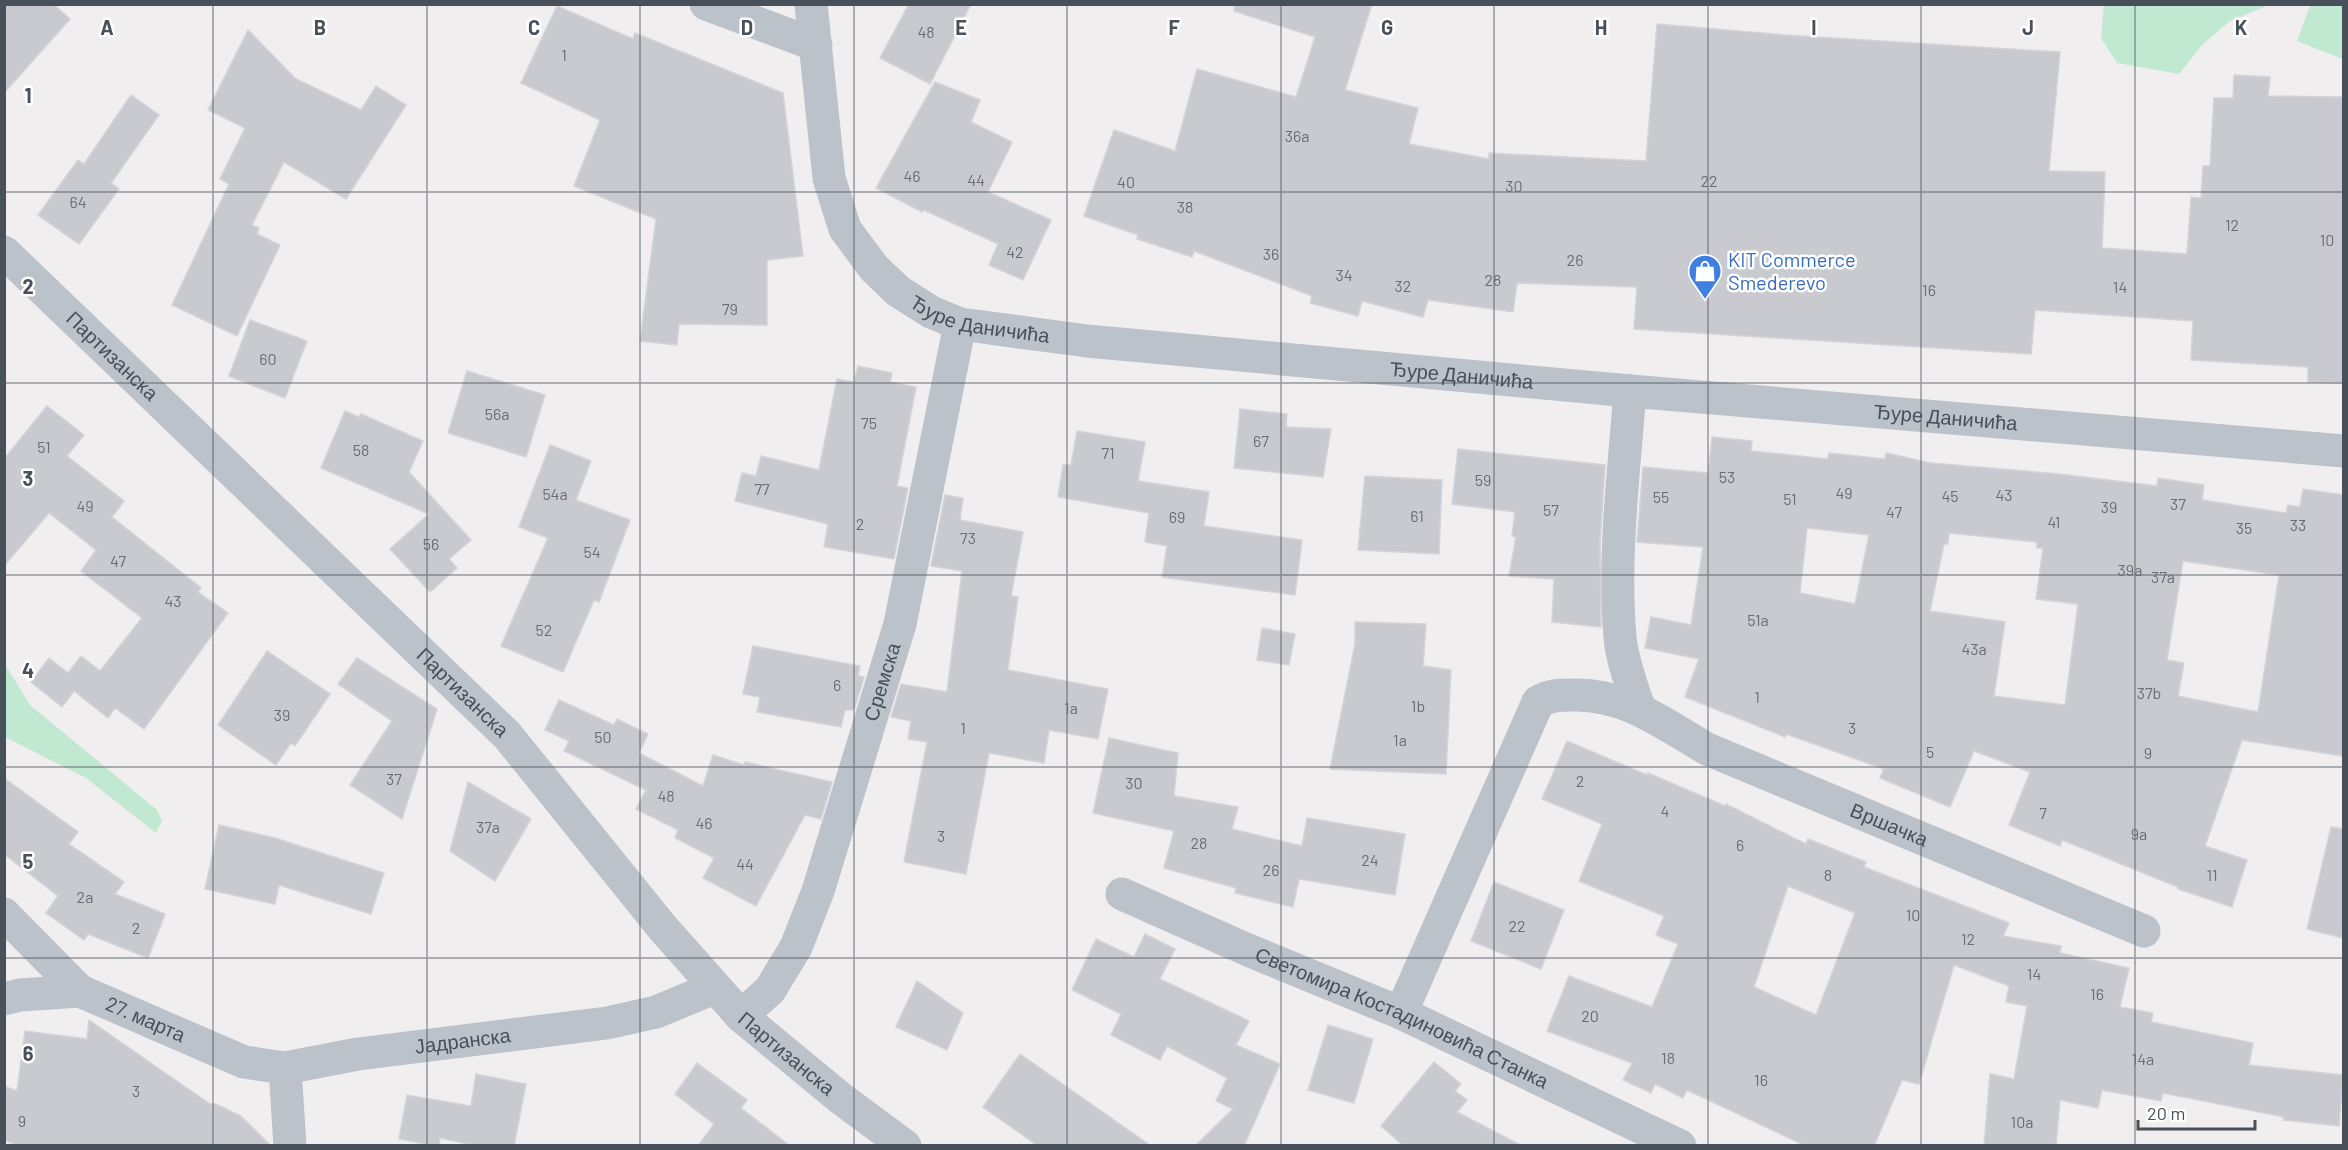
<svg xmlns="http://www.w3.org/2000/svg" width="2348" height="1150" font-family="Barlow,sans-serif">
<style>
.green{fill:#c1e9d1}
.building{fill:#c9cad0;stroke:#d2d4d8;stroke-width:1.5;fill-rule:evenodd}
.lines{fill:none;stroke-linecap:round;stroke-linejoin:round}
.minor{stroke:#bbc2c9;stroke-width:33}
.tertiary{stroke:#bbc2c9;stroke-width:33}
.grid{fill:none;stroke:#485059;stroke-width:1.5;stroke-opacity:0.55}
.labels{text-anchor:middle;stroke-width:5;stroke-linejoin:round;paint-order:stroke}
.number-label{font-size:16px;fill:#686e77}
.shop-label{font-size:20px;fill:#366cbe;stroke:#fff;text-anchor:start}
.street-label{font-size:20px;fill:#485059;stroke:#fff}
.grid-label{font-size:20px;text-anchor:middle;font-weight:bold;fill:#485059;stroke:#fff;stroke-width:5;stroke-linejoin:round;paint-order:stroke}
</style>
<rect width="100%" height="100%" fill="#f0eeee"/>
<g class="green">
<polygon points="2104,5 2104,4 2265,5 2264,7 2230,21 2202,45 2179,74 2117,63 2101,38"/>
<polygon points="2310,5 2343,5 2343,59 2297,41"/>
<polygon points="5,664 30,705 157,810 162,821 156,833 86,778 5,737"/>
</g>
<g class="building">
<polygon points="4,4 53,4 70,19 4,93"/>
<polygon points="909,4 971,4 930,84 880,58"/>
<polygon points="1235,4 1372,4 1345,90 1418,108 1409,144 1489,159 1489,153 1646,161 1657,24 1785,35 2060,52 2049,171 2105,172 2102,248 2187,254 2191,197 2201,198 2203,166 2210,166 2214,98 2233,98 2234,75 2270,77 2268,96 2343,97 2343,383 2308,382 2308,367 2191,360 2193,321 2035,310 2031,354 1634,329 1637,287 1517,283 1513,312 1428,300 1423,317 1362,301 1358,316 1310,303 1312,296 1194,251 1192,257 1137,239 1138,235 1084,216 1114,130 1175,151 1197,69 1296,97 1315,37 1234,11"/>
<polygon points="557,6 633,39 635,33 783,93 803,256 767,260 767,325 679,324 677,345 640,341 656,219 574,186 600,120 521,83"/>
<polygon points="248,30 296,79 361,110 376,86 406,105 346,199 284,162 252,225 259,228 257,234 280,245 237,336 172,305 229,184 220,179 245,128 208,110"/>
<polygon points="935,82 980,100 971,122 1012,142 988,192 1051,220 1023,280 989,265 998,244 924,210 922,212 876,188"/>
<polygon points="131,95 159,115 111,183 119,189 79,244 38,215 78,160 84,164"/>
<polygon points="250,320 307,341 285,398 229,376"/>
<polygon points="858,366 892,373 890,382 916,387 897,486 908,488 894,559 824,547 828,524 735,501 742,473 756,476 761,456 819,470 837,379 854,382"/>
<polygon points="467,371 545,395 526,457 448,433"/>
<polygon points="47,406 84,435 67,456 124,501 112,517 201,588 198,592 228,613 144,729 115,708 108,718 74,691 62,707 31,682 49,658 68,673 81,656 100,671 142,618 81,571 96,550 49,513 4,566 4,459"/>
<polygon points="1240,409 1287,414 1286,427 1331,429 1323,477 1234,468"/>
<polygon points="345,411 359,417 361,414 423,441 409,472 471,540 449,559 457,568 430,592 390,549 429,514 321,468"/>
<polygon points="1077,431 1145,442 1138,481 1209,492 1204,526 1302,540 1295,595 1162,577 1167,546 1145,542 1149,513 1058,497 1063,465 1071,465"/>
<path d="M1712 437 1752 441 1751 451 1828 459 1829 453 1885 459 1886 453 1931 463 2059 474 2157 486 2158 478 2204 485 2202 500 2286 513 2288 505 2300 507 2303 489 2343 495V756L2242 740 2205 846 2247 860 2232 907 2178 889V887L2062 840 2060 846 2009 825 2030 772 1974 751 1950 807 1880 778 1884 769 1786 734 1785 737 1685 697 1699 659 1645 648 1651 617 1691 625 1703 547 1637 542 1643 467 1708 473ZM1807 528 1869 535 1855 604 1800 593ZM1949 533 2037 542V548H2043L2036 599 2078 604 2065 705 1994 696 2005 622 1930 611 1944 544H1948ZM2183 561 2279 575 2258 712 2178 696 2184 663 2167 660Z"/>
<polygon points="550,445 591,461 576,500 630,520 599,602 594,600 563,672 501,646 548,538 519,527"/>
<polygon points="1458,449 1605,465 1600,544 1601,627 1552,622 1554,579 1509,576 1516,537 1512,536 1515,512 1452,504"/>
<polygon points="1365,476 1442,480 1439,554 1358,550"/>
<polygon points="945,495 963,498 960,520 1023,532 1011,596 1018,597 1008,670 1108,689 1098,739 1049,730 1044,763 989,753 966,874 904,862 927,742 908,739 911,721 891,717 901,684 947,692 962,571 931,566"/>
<polygon points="1355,622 1426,624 1423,666 1451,670 1446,774 1330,769 1355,644"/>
<polygon points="1262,628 1295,634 1289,665 1257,660"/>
<polygon points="753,646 860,666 858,676 864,677 854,710 845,710 841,727 757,712 760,697 743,694"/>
<polygon points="267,651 330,694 295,746 291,743 276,765 218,725"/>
<polygon points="357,658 437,709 402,819 350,785 392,721 338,684"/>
<polygon points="559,700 614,725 617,719 648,734 639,753 703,786 713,755 744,765 745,762 832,782 821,819 805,815 756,906 703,878 714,858 675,838 678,830 636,809 646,790 564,751 569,741 545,730"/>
<polygon points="1109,738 1178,753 1174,796 1238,807 1232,829 1302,846 1307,818 1405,834 1395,895 1299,879 1293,907 1235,893 1236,888 1164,868 1174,831 1093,813"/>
<path d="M1567 741 1647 775 1648 773 1725 806 1726 804 1806 844 1808 839 1866 862 1864 867 2009 923 2003 936 2061 946 2060 953 2129 968 2120 1007 2153 1013 2151 1022 2253 1043 2249 1065 2343 1075 2339 1126 2283 1120 2284 1117 2163 1093 2161 1101 2102 1090 2098 1108 2060 1100 2056 1146H1984L1990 1074 2014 1079 2027 1006 2006 1002 2009 986 1954 965 1919 1084 1902 1080 1874 1146H1806L1687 1090 1683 1098 1655 1084 1651 1093 1623 1080 1632 1063 1547 1031 1569 976 1652 1007 1678 944 1656 935 1664 916 1579 881 1602 824 1542 799ZM1788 886 1855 913 1816 1015 1754 987Z"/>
<polygon points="4,778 78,832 69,844 124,882 115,894 165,914 148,958 88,934 84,940 46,913 58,896 4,854"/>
<polygon points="468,782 531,819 495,881 450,851"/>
<polygon points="219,825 275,838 384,873 371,914 279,885 275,904 205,889"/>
<polygon points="2331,827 2343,829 2343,938 2307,929"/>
<polygon points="1494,882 1564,910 1541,969 1471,941"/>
<polygon points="1145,934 1175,949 1160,979 1249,1021 1236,1045 1280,1064 1244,1146 1195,1146 1233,1109 1216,1101 1227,1078 1167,1046 1160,1060 1111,1035 1121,1014 1072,990 1096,939 1134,957"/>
<polygon points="917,981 963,1013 947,1050 896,1027"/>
<polygon points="89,1020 210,1104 216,1104 241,1116 271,1146 19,1146 4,1140 4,1086 17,1091 25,1031 87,1039"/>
<polygon points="1328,1025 1373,1039 1354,1103 1308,1090"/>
<polygon points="1020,1054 1151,1146 1038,1146 983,1107"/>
<polygon points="1434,1062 1461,1084 1455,1091 1467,1100 1457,1112 1522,1146 1404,1146 1381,1126"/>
<polygon points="697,1063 747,1100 741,1108 790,1146 698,1146 714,1124 675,1094"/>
<polygon points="476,1074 526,1084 514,1146 478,1146 440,1138 439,1146 436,1146 399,1139 407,1095 471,1106"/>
</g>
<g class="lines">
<g class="minor">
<polyline points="706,4 816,45"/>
<path d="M1630 391C1624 472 1613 556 1620 637 1622 661 1632 686 1639 708"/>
<path id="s1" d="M1122 894 1248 950 1401 1013 1680 1146"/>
<polyline points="4,914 80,991"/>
<path id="s2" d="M4 999 20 995 80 991 244 1062 285 1068"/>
<path id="s3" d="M1401 1013 1538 702C1549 695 1561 695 1574 695 1626 694 1664 724 1707 749L2144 931"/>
<path id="s4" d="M741 1016 770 990 796 947 818 891 900 624 960 324"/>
<path id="s5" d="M290 1146 285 1068 358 1054 607 1023 656 1012 714 988"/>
</g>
<g class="tertiary">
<path id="s6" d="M811 4 829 178 845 229 874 268 898 291 931 312 960 324 1087 341 1630 391 2344 451"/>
<path id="s7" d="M4 252 507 735 662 927 741 1016 839 1097 905 1146"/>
</g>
</g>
<path class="grid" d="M213 4V1146M427 4V1146M640 4V1146M854 4V1146M1067 4V1146M1281 4V1146M1494 4V1146M1708 4V1146M1921 4V1146M2135 4V1146M4 192H2344M4 383H2344M4 575H2344M4 767H2344M4 958H2344"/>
<defs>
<g id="shop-pin" transform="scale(1.725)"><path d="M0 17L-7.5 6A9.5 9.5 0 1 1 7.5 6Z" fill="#3f7fe0" stroke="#fff"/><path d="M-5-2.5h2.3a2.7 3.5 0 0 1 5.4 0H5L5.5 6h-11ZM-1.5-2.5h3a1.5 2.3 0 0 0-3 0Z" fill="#fff"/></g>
</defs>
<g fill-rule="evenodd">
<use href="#shop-pin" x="1705" y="271"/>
</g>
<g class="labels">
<g class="number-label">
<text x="926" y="38">48</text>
<text x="564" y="61">1</text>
<text x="1297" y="142">36a</text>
<text x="912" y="182">46</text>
<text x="976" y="186">44</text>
<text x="1709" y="187">22</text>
<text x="1126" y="188">40</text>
<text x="1514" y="192">30</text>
<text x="78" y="208">64</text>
<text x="1185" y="213">38</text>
<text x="2232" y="231">12</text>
<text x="2327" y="246">10</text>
<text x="1015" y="258">42</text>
<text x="1271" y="260">36</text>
<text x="1575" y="266">26</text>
<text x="1344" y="281">34</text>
<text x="1493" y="286">28</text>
<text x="1403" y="292">32</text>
<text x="2120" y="293">14</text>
<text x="1929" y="296">16</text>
<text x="730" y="315">79</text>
<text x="268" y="365">60</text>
<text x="497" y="420">56a</text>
<text x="869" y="429">75</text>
<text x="1261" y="447">67</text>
<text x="44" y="453">51</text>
<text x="361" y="456">58</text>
<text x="1108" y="459">71</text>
<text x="1727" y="483">53</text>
<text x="1483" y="486">59</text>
<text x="762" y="495">77</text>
<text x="1844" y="499">49</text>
<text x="555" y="500">54a</text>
<text x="2004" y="501">43</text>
<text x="1950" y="502">45</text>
<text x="1661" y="503">55</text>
<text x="1790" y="505">51</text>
<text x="2178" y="510">37</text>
<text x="85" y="512">49</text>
<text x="2109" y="513">39</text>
<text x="1551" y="516">57</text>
<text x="1894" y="518">47</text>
<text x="1417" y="522">61</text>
<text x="1177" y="523">69</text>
<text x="2054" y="528">41</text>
<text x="860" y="530">2</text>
<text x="2298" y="531">33</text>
<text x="2244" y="534">35</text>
<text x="968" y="544">73</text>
<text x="431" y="550">56</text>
<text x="592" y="558">54</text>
<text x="118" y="567">47</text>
<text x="2130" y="576">39a</text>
<text x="2163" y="583">37a</text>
<text x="173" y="607">43</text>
<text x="1758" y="626">51a</text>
<text x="544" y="636">52</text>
<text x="1974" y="655">43a</text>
<text x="837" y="691">6</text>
<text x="2149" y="699">37b</text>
<text x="1757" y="703">1</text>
<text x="1418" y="712">1b</text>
<text x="1071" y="714">1a</text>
<text x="282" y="721">39</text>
<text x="963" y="734">1</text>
<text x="1852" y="734">3</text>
<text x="603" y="743">50</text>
<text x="1400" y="746">1a</text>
<text x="1930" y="758">5</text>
<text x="2148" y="759">9</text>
<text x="394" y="785">37</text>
<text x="1580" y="787">2</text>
<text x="1134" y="789">30</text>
<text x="666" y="802">48</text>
<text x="1665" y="817">4</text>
<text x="2043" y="819">7</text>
<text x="704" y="829">46</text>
<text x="488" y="833">37a</text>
<text x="2139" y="840">9a</text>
<text x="941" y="842">3</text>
<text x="1199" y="849">28</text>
<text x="1740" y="851">6</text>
<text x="1370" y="866">24</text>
<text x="745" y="870">44</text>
<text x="1271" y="876">26</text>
<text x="1828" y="881">8</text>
<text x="2212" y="881">11</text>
<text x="85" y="903">2a</text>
<text x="1913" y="921">10</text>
<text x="1517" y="932">22</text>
<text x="136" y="934">2</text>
<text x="1968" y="945">12</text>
<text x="2034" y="980">14</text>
<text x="2097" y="1000">16</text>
<text x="1590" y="1022">20</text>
<text x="1668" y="1064">18</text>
<text x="2143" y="1065">14a</text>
<text x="1761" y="1086">16</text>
<text x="136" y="1097">3</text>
<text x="22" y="1127">9</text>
<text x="2022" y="1128">10a</text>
</g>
<g class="shop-label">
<text x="1728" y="267">KIT Commerce<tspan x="1728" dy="23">Smederevo</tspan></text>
</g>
<g class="street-label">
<text dy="7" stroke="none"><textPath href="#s6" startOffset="399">Ђуре Даничића</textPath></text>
<text dy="7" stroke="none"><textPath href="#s7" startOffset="150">Партизанска</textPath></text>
<text dy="7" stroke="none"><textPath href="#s6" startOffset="885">Ђуре Даничића</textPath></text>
<text dy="7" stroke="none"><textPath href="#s6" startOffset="1371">Ђуре Даничића</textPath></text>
<text dy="7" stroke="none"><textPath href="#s4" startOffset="368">Сремска</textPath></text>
<text dy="7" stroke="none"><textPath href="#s7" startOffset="636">Партизанска</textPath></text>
<text dy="7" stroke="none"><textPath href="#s3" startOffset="720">Вршачка</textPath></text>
<text dy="7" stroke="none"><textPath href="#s1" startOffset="306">Светомира Костадиновића Станка</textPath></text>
<text dy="7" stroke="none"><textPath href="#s2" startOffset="148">27. марта</textPath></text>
<text dy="7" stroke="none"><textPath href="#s5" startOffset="258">Јадранска</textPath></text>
<text dy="7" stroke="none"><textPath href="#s7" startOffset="1122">Партизанска</textPath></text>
</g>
</g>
<g class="grid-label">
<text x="107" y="35">A</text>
<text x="320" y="35">B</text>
<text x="534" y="35">C</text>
<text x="747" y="35">D</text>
<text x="961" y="35">E</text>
<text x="1174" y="35">F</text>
<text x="1387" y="35">G</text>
<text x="1601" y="35">H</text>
<text x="1814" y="35">I</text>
<text x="2028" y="35">J</text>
<text x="2241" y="35">K</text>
<text x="28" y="103">1</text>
<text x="28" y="294">2</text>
<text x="28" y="486">3</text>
<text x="28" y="678">4</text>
<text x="28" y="869">5</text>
<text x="28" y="1061">6</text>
</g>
<rect width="2348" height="1150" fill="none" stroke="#485059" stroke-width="12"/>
<path d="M2138 1120v9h117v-9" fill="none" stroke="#485059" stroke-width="3"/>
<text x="2147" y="1120" font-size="18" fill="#485059" stroke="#ffffff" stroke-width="4.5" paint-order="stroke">20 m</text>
</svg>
